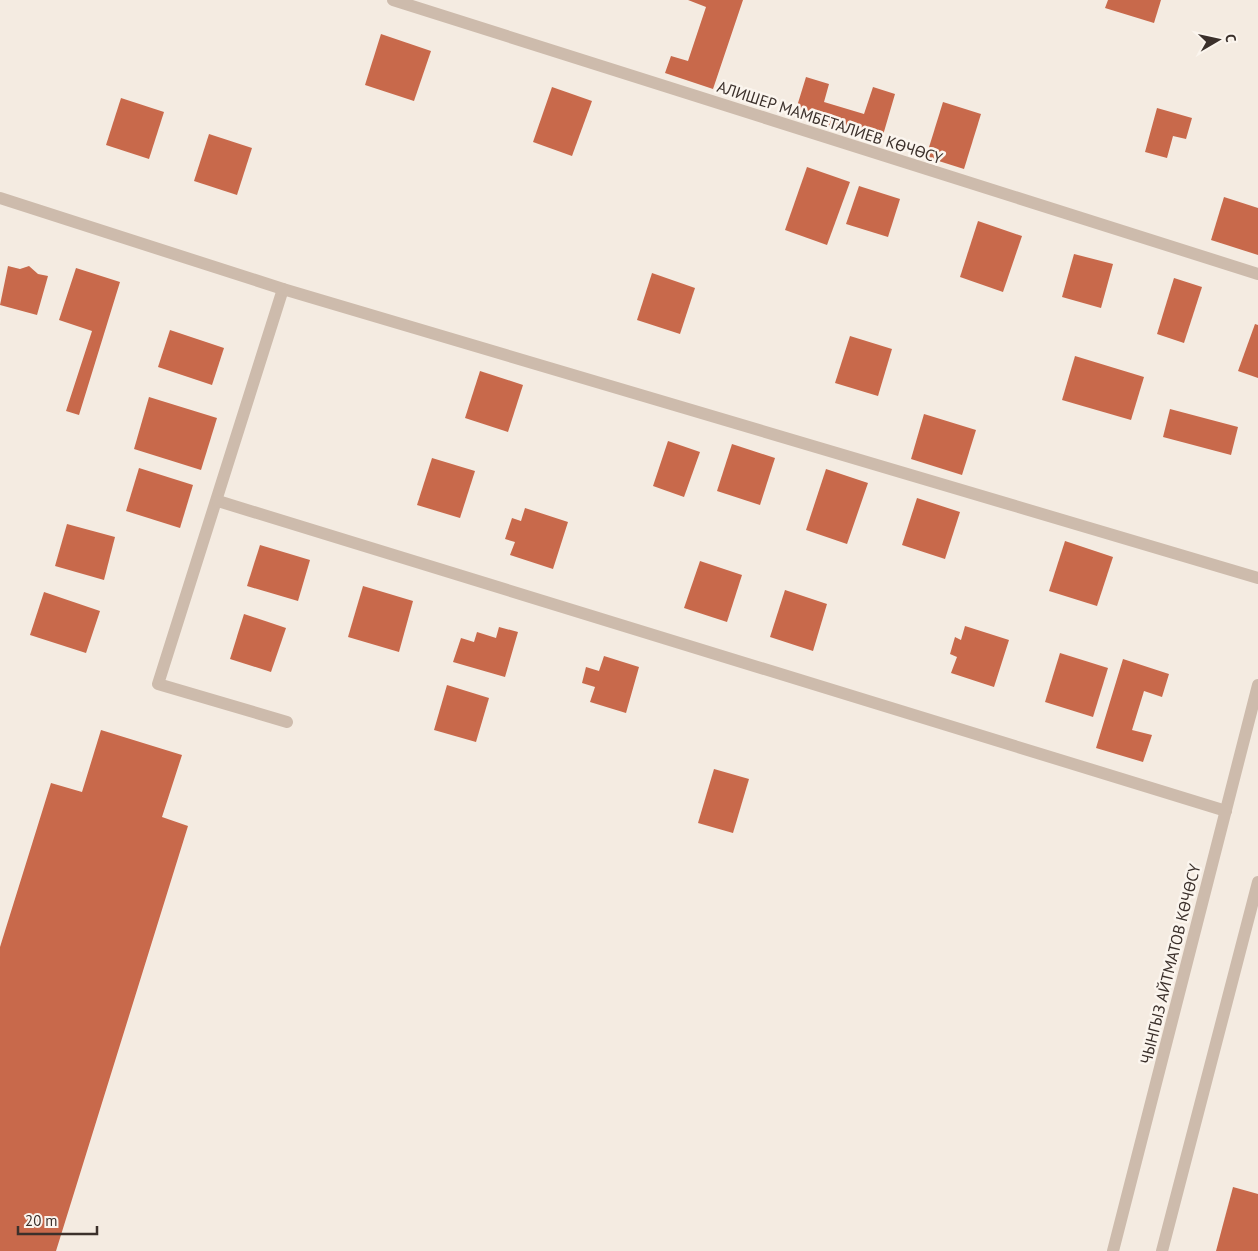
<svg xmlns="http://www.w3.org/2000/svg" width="1258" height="1251" font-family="'PT Sans',sans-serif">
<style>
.building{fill:#c8694b}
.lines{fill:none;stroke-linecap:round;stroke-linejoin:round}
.service{stroke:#cdbbac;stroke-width:12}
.minor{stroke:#cdbbac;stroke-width:12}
.labels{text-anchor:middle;stroke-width:5;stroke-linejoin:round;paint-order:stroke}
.street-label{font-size:16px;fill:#3b302b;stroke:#fbf5ee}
</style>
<rect width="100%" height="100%" fill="#f4ebe1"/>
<g class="building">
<polygon points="688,0 743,0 713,89 665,73 671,56 688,61 706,7"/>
<polygon points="1108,0 1161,0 1154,23 1105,8"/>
<polygon points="381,34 431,51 414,101 365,85"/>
<polygon points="806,77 829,84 824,102 864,114 873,87 895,94 881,142 794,116"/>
<polygon points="552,87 592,101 572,156 533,142"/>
<polygon points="121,98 164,112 149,159 106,145"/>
<polygon points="943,102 981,114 964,169 926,157"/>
<polygon points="1157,108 1192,118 1186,139 1173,136 1167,158 1145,152"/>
<polygon points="209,134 252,148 237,195 194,181"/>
<polygon points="807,167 850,182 827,245 785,230"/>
<polygon points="859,186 900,199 888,237 846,224"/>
<polygon points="1224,197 1258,208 1258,255 1211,240"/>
<polygon points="978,221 1022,236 1003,292 960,277"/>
<polygon points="1074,254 1113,264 1101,308 1062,297"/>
<polygon points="8,266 20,269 29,266 38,274 48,276 37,315 0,305"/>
<polygon points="76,268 120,282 79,415 66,411 92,331 59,320"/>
<polygon points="652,273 695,288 680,334 637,320"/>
<polygon points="1174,278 1202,287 1184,343 1157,334"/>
<polygon points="1255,324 1258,325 1258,378 1238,371"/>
<polygon points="170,330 224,348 212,385 158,367"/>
<polygon points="850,336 892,349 878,396 835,383"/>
<polygon points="1075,356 1144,377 1131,420 1062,400"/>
<polygon points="480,371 523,385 508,432 465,418"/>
<polygon points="149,397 217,418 201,470 134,449"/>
<polygon points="1170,409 1238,427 1231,455 1163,437"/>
<polygon points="924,414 976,430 962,475 911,459"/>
<polygon points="668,441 700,452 684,497 653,486"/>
<polygon points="732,444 775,458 760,505 717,491"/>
<polygon points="432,458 475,471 460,518 417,505"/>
<polygon points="139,468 193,485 180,528 126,511"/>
<polygon points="826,469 868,483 847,544 806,530"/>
<polygon points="917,498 960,512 945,559 902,545"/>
<polygon points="525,508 568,522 553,569 510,555 515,542 505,539 512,518 521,521"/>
<polygon points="67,524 115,537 104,580 55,566"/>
<polygon points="1065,541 1113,557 1097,606 1049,591"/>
<polygon points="260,545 310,560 298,601 247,586"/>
<polygon points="700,561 742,575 727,622 684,608"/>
<polygon points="363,586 413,601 399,652 348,637"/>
<polygon points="785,590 827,604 813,651 770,637"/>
<polygon points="44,592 100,611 86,653 30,635"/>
<polygon points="244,614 286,628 271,672 230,659"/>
<polygon points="965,626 1009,640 994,687 951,673 957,657 950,654 955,637 961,640"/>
<polygon points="499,627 518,632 505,677 453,662 461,638 474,642 477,632 496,638"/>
<polygon points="1060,653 1108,668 1093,717 1045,702"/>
<polygon points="604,656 639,667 626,713 590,702 595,687 582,683 586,667 599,671"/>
<polygon points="1123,659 1169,674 1162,697 1144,691 1132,730 1152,735 1143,762 1096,748"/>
<polygon points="447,685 489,698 476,742 434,730"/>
<polygon points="101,730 182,755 162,817 188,826 56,1251 0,1251 0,947 51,783 82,792"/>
<polygon points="714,769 749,779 733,833 698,823"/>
<polygon points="1233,1187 1258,1194 1258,1251 1216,1251"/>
</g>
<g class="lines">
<polyline class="service" points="283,289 158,684 287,722"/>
<g class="minor">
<polyline points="393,0 1258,274"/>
<polyline points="0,198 283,289 1258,578"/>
<polyline points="218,501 1226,811"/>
<polyline points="1113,1251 1258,685"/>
<polyline points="1162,1251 1258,882"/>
</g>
</g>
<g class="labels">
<g class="street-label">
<text transform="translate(830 122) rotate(18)" y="6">АЛИШЕР МАМБЕТАЛИЕВ КӨЧӨСҮ</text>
<text transform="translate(1170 964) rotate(-76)" y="6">ЧЫНГЫЗ АЙТМАТОВ КӨЧӨСҮ</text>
</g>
</g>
<g transform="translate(1218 40) rotate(81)" stroke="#fbf5ee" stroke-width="4" paint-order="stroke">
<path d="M0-4L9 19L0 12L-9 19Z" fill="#3b302b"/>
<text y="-8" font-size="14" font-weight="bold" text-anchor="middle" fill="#3b302b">С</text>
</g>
<path d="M18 1226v8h79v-8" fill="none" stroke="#3b302b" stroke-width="2.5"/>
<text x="25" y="1226" font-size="15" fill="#3b302b" stroke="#fbf5ee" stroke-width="4" paint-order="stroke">20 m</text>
</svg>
